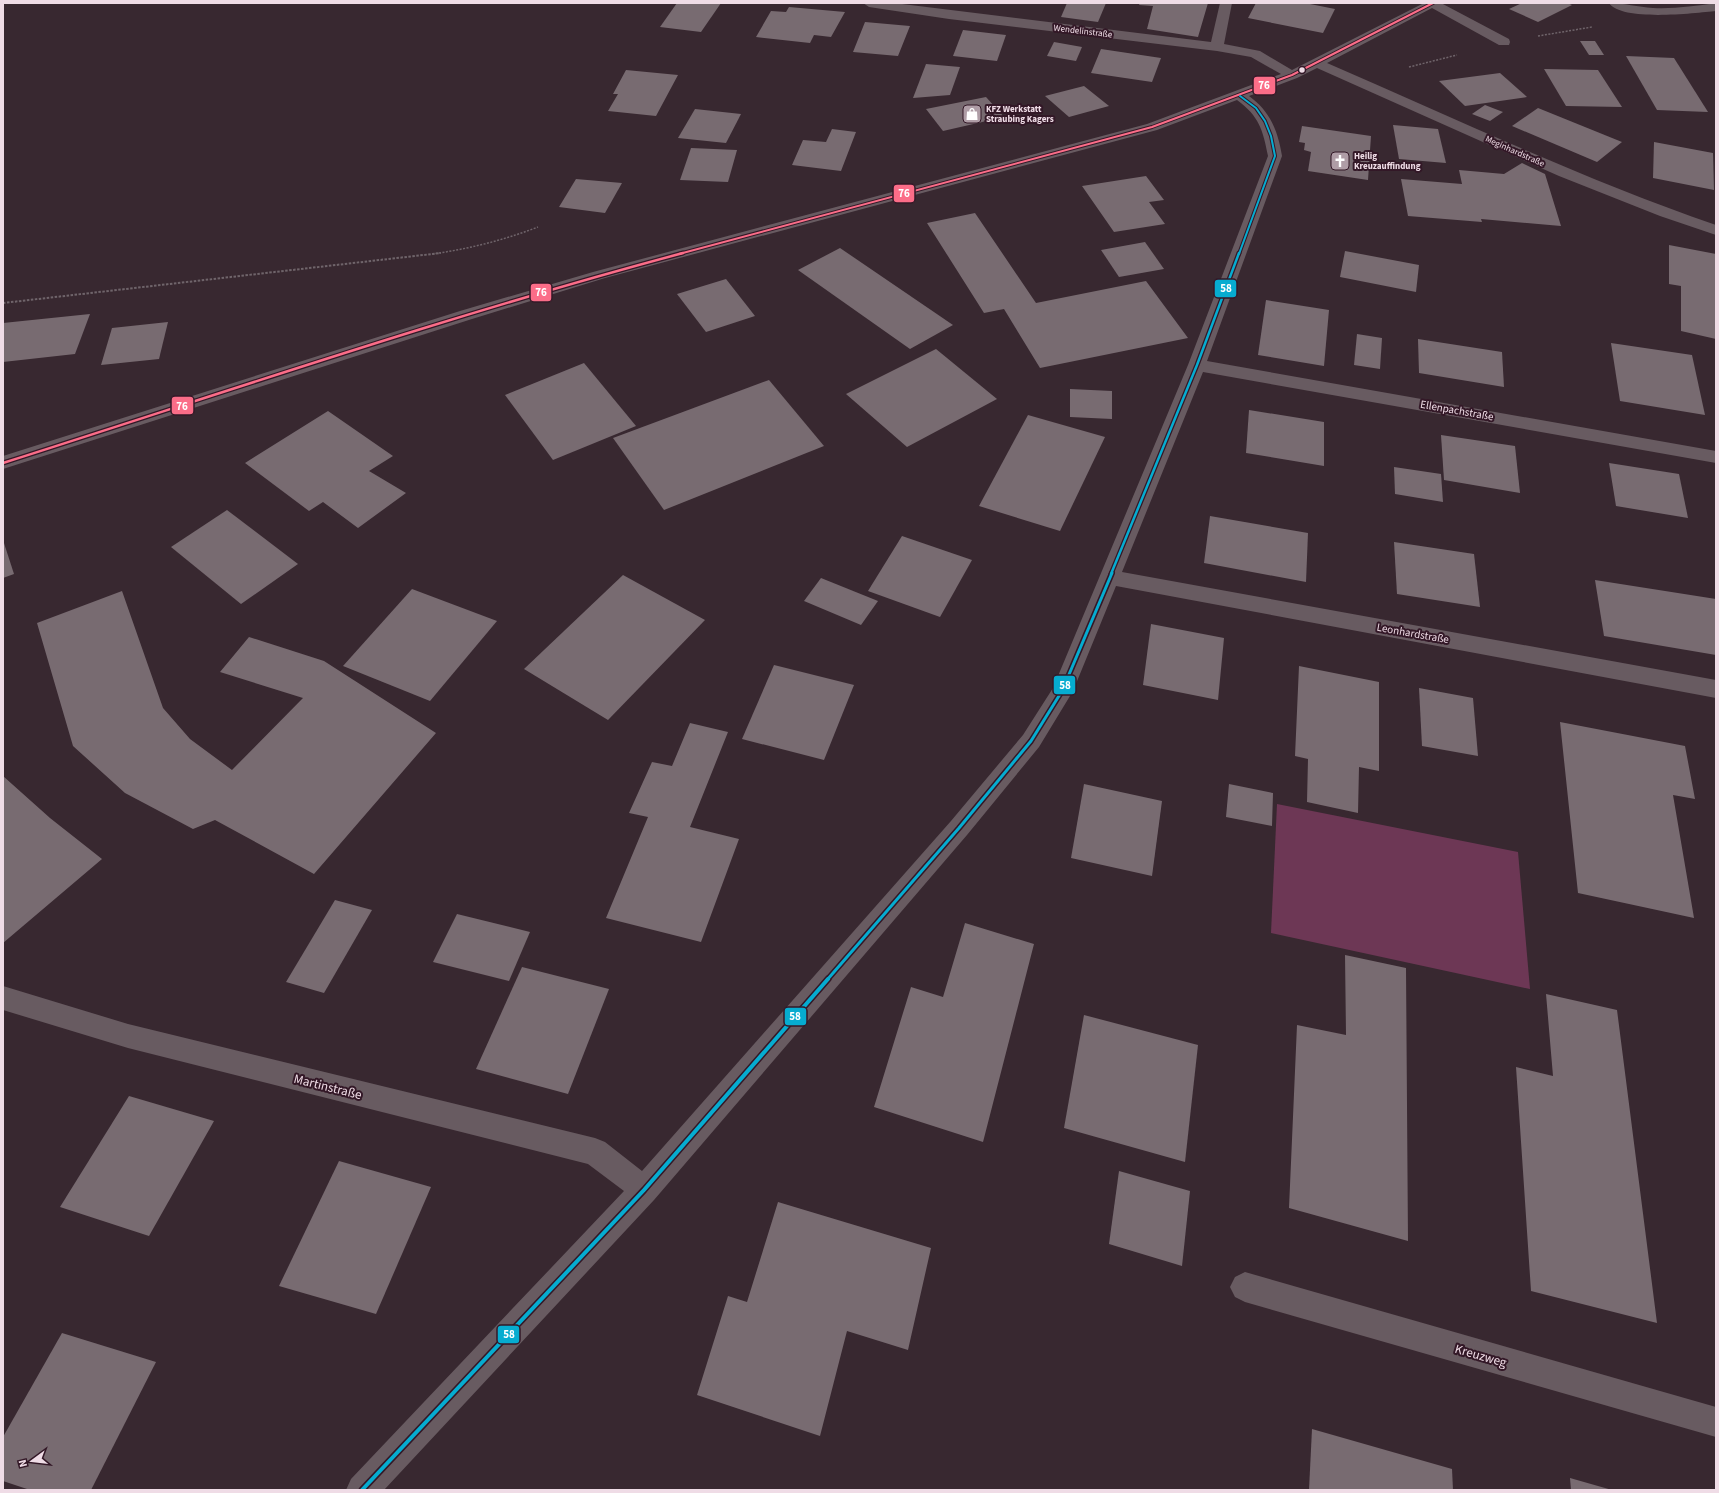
<svg xmlns="http://www.w3.org/2000/svg" width="1719" height="1493" font-family="'Source Sans 3',sans-serif">
<style>
.green{fill:#6d3755}
.building{fill:#786b71}
.lines{fill:none;stroke-linecap:round;stroke-linejoin:round}
.path-far1{stroke:#6f646a;stroke-width:1.5;stroke-dasharray:2 1.5;stroke-linecap:butt}
.path{stroke:#6f646a;stroke-width:2;stroke-dasharray:2.5 1.5;stroke-linecap:butt}
.minor{fill:#685b61;fill-rule:evenodd}
.bus-1-far1-casing{stroke:#331827;stroke-width:4}
.bus-1-casing{stroke:#331827;stroke-width:5}
.bus-2-far3-casing{stroke:#331827;stroke-width:4}
.bus-2-far2-casing{stroke:#331827;stroke-width:5}
.bus-2-far1-casing{stroke:#331827;stroke-width:6}
.bus-2-casing{stroke:#331827;stroke-width:7}
.bus-1-far1{stroke:#fb6d88;stroke-width:2}
.bus-1{stroke:#fb6d88;stroke-width:2.5}
.bus-2-far3{stroke:#06acd0;stroke-width:2}
.bus-2-far2{stroke:#06acd0;stroke-width:2.5}
.bus-2-far1{stroke:#06acd0;stroke-width:3}
.bus-2{stroke:#06acd0;stroke-width:4}
.bus-dot{fill:#efdce6;stroke:#331827;stroke-width:1.5}
.labels{text-anchor:middle;stroke-width:4;stroke-linejoin:round;paint-order:stroke}
.far-street-label{font-size:9px;fill:#efdce6;stroke:#331827}
.far-poi-label{font-size:9px;font-weight:bold;fill:#efdce6;stroke:#331827;text-anchor:start}
.street-label{font-size:11px;fill:#efdce6;stroke:#331827}
.near-street-label{font-size:13px;fill:#efdce6;stroke:#331827}
.line-badge{stroke:#331827;stroke-width:1.5}
.badge-label{font-size:11px;text-anchor:middle;font-weight:bold;fill:#fff}
</style>
<rect width="100%" height="100%" fill="#382830"/>
<polygon class="green" points="1277,804 1518,852 1530,989 1271,933"/>
<g class="building">
<polygon points="677,3 721,3 701,32 660,27"/>
<polygon points="1067,3 1106,3 1098,22 1061,17"/>
<polygon points="1140,3 1208,3 1198,37 1147,29 1153,6 1139,5"/>
<polygon points="1256,3 1305,3 1335,9 1323,33 1248,18"/>
<polygon points="1522,3 1567,3 1572,5 1538,22 1509,9"/>
<polygon points="789,7 845,12 831,37 814,35 810,43 756,37 771,11 786,12"/>
<polygon points="865,22 910,26 898,56 853,52"/>
<polygon points="963,30 1006,35 997,61 953,56"/>
<polygon points="1580,41 1595,41 1604,55 1589,55"/>
<polygon points="1054,42 1082,47 1076,61 1047,56"/>
<polygon points="1101,49 1161,58 1152,82 1091,73"/>
<polygon points="1626,56 1674,58 1708,112 1657,110"/>
<polygon points="926,64 960,67 950,95 913,98"/>
<polygon points="1544,69 1598,70 1622,107 1566,106"/>
<polygon points="626,70 678,75 656,116 608,111 618,94 613,94"/>
<polygon points="1500,73 1527,97 1465,106 1439,81"/>
<polygon points="1084,86 1109,106 1069,117 1045,96"/>
<polygon points="986,97 1004,117 943,131 926,109"/>
<polygon points="1485,105 1503,112 1490,121 1472,114"/>
<polygon points="1538,108 1622,142 1597,162 1512,126"/>
<polygon points="695,109 741,114 726,143 678,138"/>
<polygon points="1393,125 1438,129 1446,163 1399,159"/>
<polygon points="1302,126 1371,136 1368,180 1308,171 1311,152 1304,150 1305,143 1299,142"/>
<polygon points="832,129 856,132 841,171 792,165 803,140 826,142"/>
<polygon points="1654,142 1713,153 1714,190 1653,178"/>
<polygon points="691,148 737,150 728,182 680,180"/>
<polygon points="1522,163 1545,174 1561,226 1481,219 1482,222 1408,216 1401,179 1462,184 1459,170 1504,174"/>
<polygon points="1146,176 1164,200 1149,202 1165,224 1114,232 1082,186"/>
<polygon points="576,179 622,183 605,213 559,207"/>
<polygon points="975,213 1036,303 1146,281 1188,338 1040,368 1004,309 984,313 927,223"/>
<polygon points="1145,242 1164,269 1119,277 1101,250"/>
<polygon points="1669,245 1716,254 1716,339 1681,331 1681,286 1669,284"/>
<polygon points="840,248 953,325 910,349 798,270"/>
<polygon points="1345,251 1419,265 1416,292 1340,277"/>
<polygon points="726,279 755,316 706,332 677,294"/>
<polygon points="1266,300 1329,310 1324,366 1258,355"/>
<polygon points="90,314 75,354 3,362 3,323"/>
<polygon points="168,322 159,359 101,365 112,328"/>
<polygon points="1357,334 1382,338 1380,369 1354,365"/>
<polygon points="1418,339 1502,352 1504,387 1419,373"/>
<polygon points="1611,343 1692,355 1705,415 1620,401"/>
<polygon points="936,349 997,399 907,447 846,394"/>
<polygon points="584,363 636,426 553,460 505,395"/>
<polygon points="769,380 824,446 664,510 613,438"/>
<polygon points="1070,389 1112,391 1112,419 1070,417"/>
<polygon points="1249,410 1324,422 1324,466 1246,453"/>
<polygon points="328,411 393,456 369,471 406,493 358,528 323,502 309,511 245,463"/>
<polygon points="1028,415 1105,437 1060,531 979,506"/>
<polygon points="1441,435 1515,446 1520,493 1444,480"/>
<polygon points="1609,463 1679,474 1688,518 1616,506"/>
<polygon points="1394,467 1441,474 1443,502 1395,494"/>
<polygon points="227,510 298,564 241,604 171,547"/>
<polygon points="1210,516 1308,533 1306,582 1204,563"/>
<polygon points="902,536 972,560 940,617 868,591"/>
<polygon points="3,540 14,574 3,578"/>
<polygon points="1394,542 1474,554 1480,607 1397,594"/>
<polygon points="623,575 705,620 608,720 524,669"/>
<polygon points="821,578 878,601 861,625 804,601"/>
<polygon points="1595,580 1716,599 1716,655 1604,636"/>
<polygon points="412,589 497,621 430,701 343,666"/>
<polygon points="122,591 163,708 190,739 232,770 303,698 220,672 249,637 324,661 436,733 314,874 215,820 193,829 125,793 73,746 37,623"/>
<polygon points="1151,624 1224,638 1218,700 1143,685"/>
<polygon points="774,665 854,685 824,760 742,739"/>
<polygon points="1299,666 1379,682 1379,771 1359,767 1358,813 1307,802 1308,759 1295,756"/>
<polygon points="1419,688 1473,698 1478,756 1422,746"/>
<polygon points="1560,722 1685,746 1695,799 1673,795 1694,918 1578,893"/>
<polygon points="690,723 728,732 690,827 739,839 701,942 606,918 648,817 629,813 652,762 672,766"/>
<polygon points="3,776 50,818 102,859 3,943"/>
<polygon points="1084,784 1162,801 1152,876 1071,858"/>
<polygon points="1229,784 1273,793 1272,826 1226,817"/>
<polygon points="335,900 372,910 324,993 286,982"/>
<polygon points="457,914 530,932 509,981 433,962"/>
<polygon points="965,923 1034,944 983,1142 874,1107 911,987 943,997"/>
<polygon points="1345,955 1406,968 1408,1241 1289,1208 1297,1025 1346,1035"/>
<polygon points="522,967 609,989 568,1094 476,1069"/>
<polygon points="1546,994 1617,1010 1657,1323 1531,1291 1516,1067 1553,1076"/>
<polygon points="1084,1015 1198,1045 1185,1162 1064,1128"/>
<polygon points="129,1096 214,1121 149,1236 60,1207"/>
<polygon points="339,1161 431,1187 376,1314 279,1286"/>
<polygon points="1119,1171 1190,1191 1182,1266 1109,1244"/>
<polygon points="778,1202 931,1248 908,1350 847,1331 820,1436 697,1395 728,1296 747,1302"/>
<polygon points="62,1333 156,1362 91,1490 30,1490 3,1481 3,1437"/>
<polygon points="1312,1429 1452,1469 1453,1490 1309,1490"/>
<polygon points="1570,1478 1612,1490 1571,1490"/>
</g>
<g class="lines">
<g class="path-far1">
<polyline points="1538,36 1592,27"/>
<polyline points="1409,67 1457,55"/>
<path d="M432 254C469 249 504 240 538 227"/>
</g>
<polyline class="path" points="3,303 441,253"/>
<g class="minor">
<path d="M863 3H894L1211 42 1220 3H1232L1224 44 1260 51 1292 70 1424 3H1441L1509 39 1510 42 1509 45H1499L1432 8 1327 63C1456 119 1583 179 1716 225V235L1660 216 1559 176 1317 68 1297 78 1249 96C1270 111 1278 131 1282 156L1207 361 1716 451V463L1203 372 1122 572 1716 680V698L1116 586 1073 691 1039 747 967 835 654 1200 384 1490H346L351 1479 624 1191 588 1164 128 1048 3 1010V986L128 1024 595 1138 605 1142 642 1171 951 821 1023 735 1053 688 1188 365 1268 156C1263 130 1259 116 1237 100L1157 130 605 278 472 319 3 469V456L460 311 593 272 1147 124 1281 74 1251 57 1217 51 949 19 869 7Z"/>
<path d="M1609 3C1624 3 1638 7 1653 8 1674 9 1695 6 1716 3V11C1695 13 1622 22 1609 3Z"/>
<polygon points="1245,1272 1716,1407 1716,1437 1245,1302 1235,1297 1230,1287 1235,1277"/>
</g>
<g class="bus-1-far1-casing">
<polyline id="bus-1-far1" points="679,254 1152,127 1292,75 1433,3"/>
</g>
<g class="bus-1-casing">
<path id="bus-1" d="M3 463C229 391 454 314 683 253"/>
</g>
<g class="bus-2-far3-casing">
<polyline id="bus-2-far3" points="1239,254 1275,156 1271,136 1265,121 1256,108 1240,96"/>
</g>
<g class="bus-2-far2-casing">
<polyline id="bus-2-far2" points="1111,574 1197,365 1239,253"/>
</g>
<g class="bus-2-far1-casing">
<polyline id="bus-2-far1" points="827,980 959,828 1031,741 1062,691 1112,573"/>
</g>
<g class="bus-2-casing">
<polyline id="bus-2" points="362,1490 644,1190 828,979"/>
</g>
<use href="#bus-1-far1" class="bus-1-far1"/>
<use href="#bus-1" class="bus-1"/>
<use href="#bus-2-far3" class="bus-2-far3"/>
<use href="#bus-2-far2" class="bus-2-far2"/>
<use href="#bus-2-far1" class="bus-2-far1"/>
<use href="#bus-2" class="bus-2"/>
</g>
<defs>
<g id="shop-square" transform="scale(1)"><rect x="-9" y="-9" width="18" height="18" rx="4" fill="#af9da6" stroke="#331827"/><path d="M-5-2.5h2.3a2.7 3.5 0 0 1 5.4 0H5L5.5 6h-11ZM-1.5-2.5h3a1.5 2.3 0 0 0-3 0Z" fill="#fff"/></g>
<g id="church-square" transform="scale(1)"><rect x="-9" y="-9" width="18" height="18" rx="4" fill="#af9da6" stroke="#331827"/><path d="M-1.2-6h2.4v3.5h3.3v2.4h-3.3V6h-2.4V-.1h-3.3v-2.4h3.3Z" fill="#fff"/></g>
</defs>
<g fill-rule="evenodd">
<use href="#shop-square" x="972" y="114"/>
<use href="#church-square" x="1340" y="161"/>
</g>
<circle class="bus-dot" cx="1302" cy="70" r="3.5"/>
<g class="labels">
<g class="far-street-label">
<text transform="translate(1083 31) rotate(7)" y="3">Wendelinstraße</text>
<text transform="translate(1515 151) rotate(24)" y="3">Meginhardstraße</text>
</g>
<g class="far-poi-label">
<text x="986" y="112">KFZ Werkstatt<tspan x="986" dy="10">Straubing Kagers</tspan></text>
<text x="1354" y="159">Heilig<tspan x="1354" dy="10">Kreuzauffindung</tspan></text>
</g>
<g class="street-label">
<text transform="translate(1457 410) rotate(10)" y="4">Ellenpachstraße</text>
<text transform="translate(1413 633) rotate(10)" y="4">Leonhardstraße</text>
</g>
<g class="near-street-label">
<text transform="translate(328 1086) rotate(14)" y="5">Martinstraße</text>
<text transform="translate(1481 1355) rotate(16)" y="5">Kreuzweg</text>
</g>
</g>
<g class="line-badge">
<rect x="1253" y="76" width="23" height="19" rx="4" fill="#fb6d88"/>
<rect x="893" y="184" width="22" height="19" rx="4" fill="#fb6d88"/>
<rect x="1214" y="279" width="23" height="19" rx="4" fill="#06acd0"/>
<rect x="530" y="283" width="22" height="19" rx="4" fill="#fb6d88"/>
<rect x="171" y="396" width="23" height="19" rx="4" fill="#fb6d88"/>
<rect x="1053" y="675" width="23" height="20" rx="4" fill="#06acd0"/>
<rect x="784" y="1007" width="23" height="19" rx="4" fill="#06acd0"/>
<rect x="497" y="1325" width="23" height="19" rx="4" fill="#06acd0"/>
</g>
<g class="badge-label">
<text x="1264" y="89">76</text>
<text x="904" y="197">76</text>
<text x="1226" y="292">58</text>
<text x="541" y="296">76</text>
<text x="182" y="410">76</text>
<text x="1065" y="689">58</text>
<text x="795" y="1020">58</text>
<text x="509" y="1338">58</text>
</g>
<rect width="1719" height="1493" fill="none" stroke="#efdce6" stroke-width="8"/>
<g transform="translate(32 1461) rotate(255)" stroke="#331827" stroke-width="3" paint-order="stroke">
<path d="M0-3L7 15L0 10L-7 15Z" fill="#efdce6"/>
<text y="-6" font-size="11" font-weight="bold" text-anchor="middle" fill="#efdce6">N</text>
</g>
</svg>
